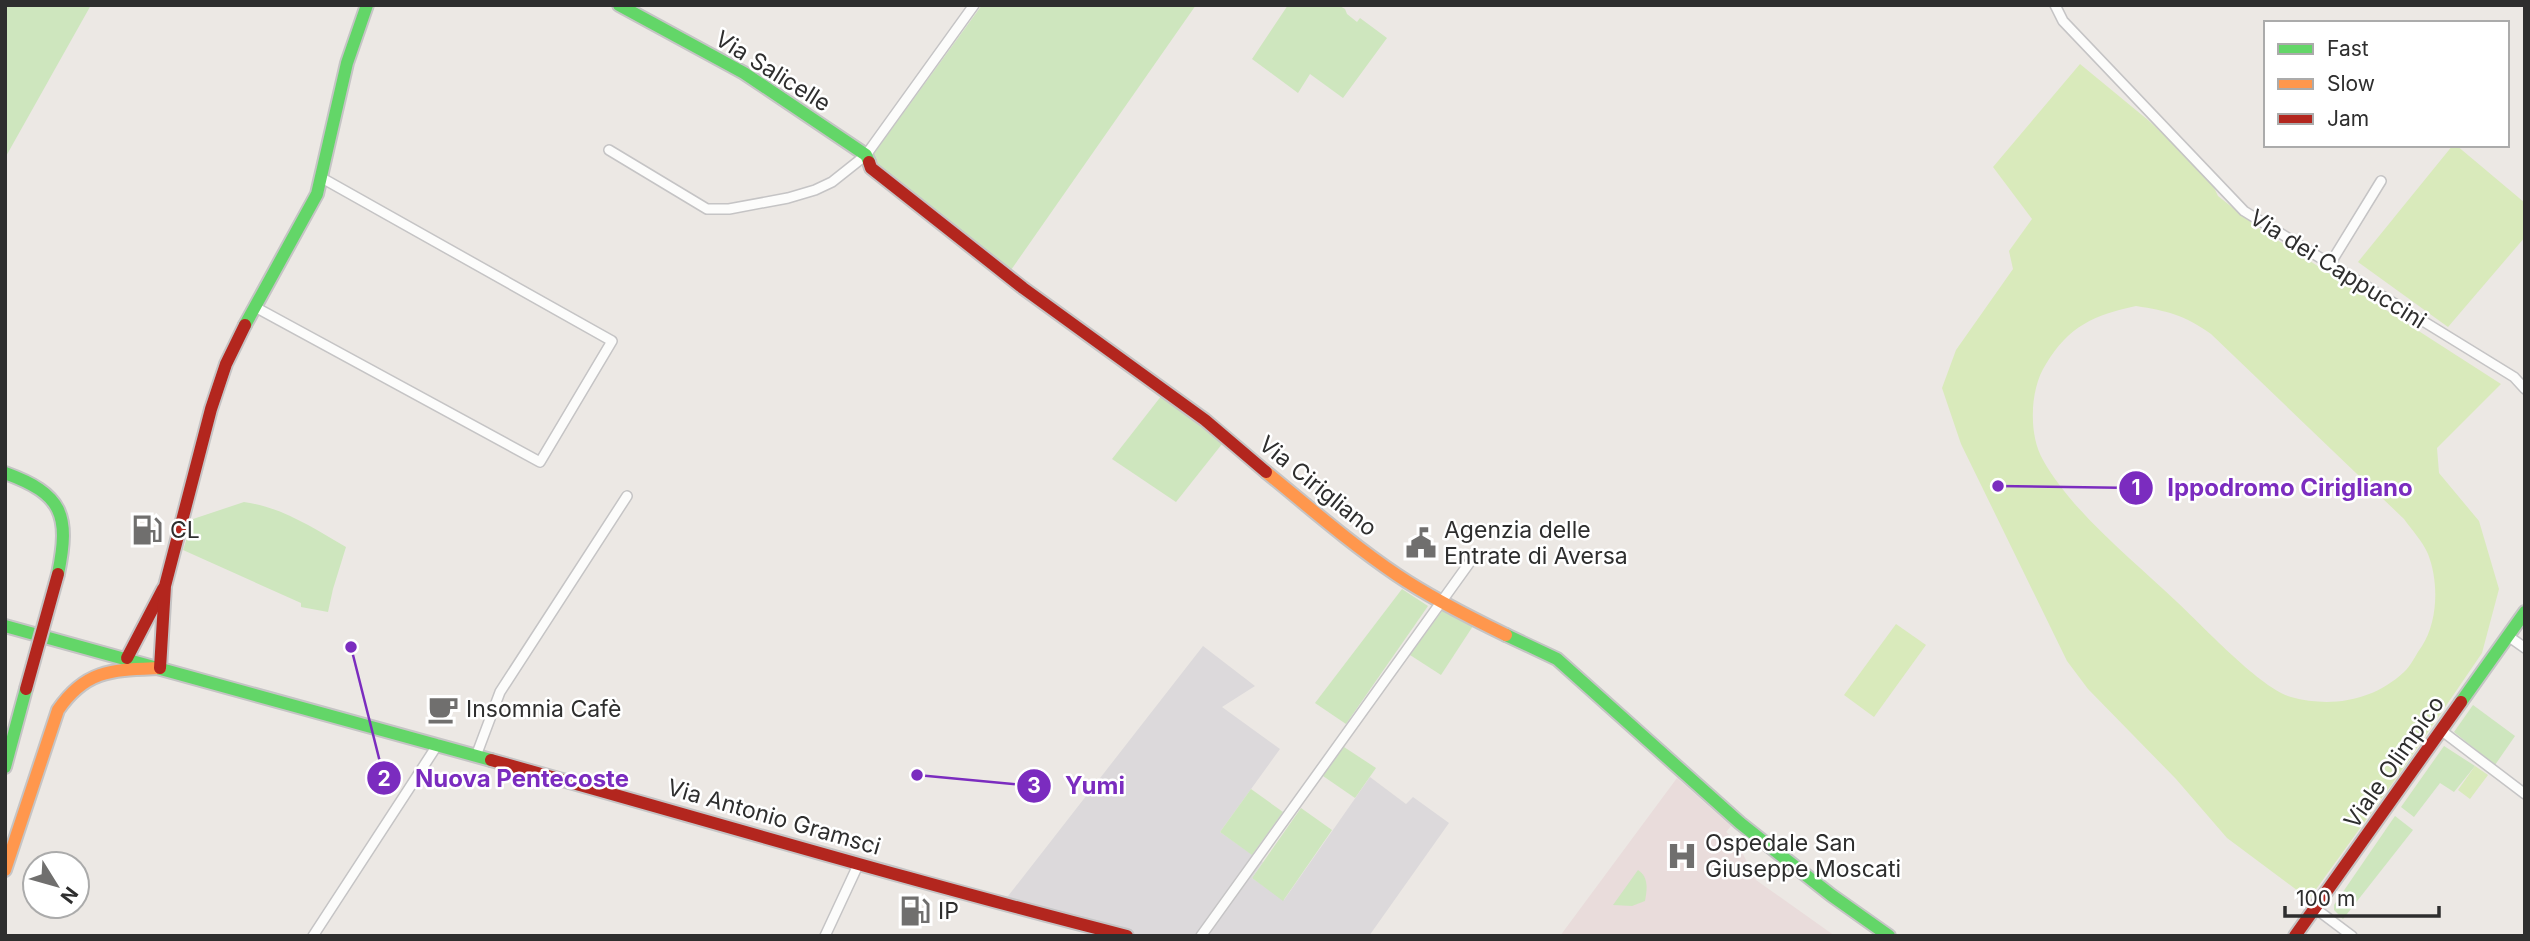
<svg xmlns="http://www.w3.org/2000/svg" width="2530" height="941" font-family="Inter,sans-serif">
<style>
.industrial{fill:#dcd9db}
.medical{fill:#e9dcdb}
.green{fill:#cee6be}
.pitch{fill:#d9eabb;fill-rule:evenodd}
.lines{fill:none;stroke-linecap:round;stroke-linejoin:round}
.street-casing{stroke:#c5c4c5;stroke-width:12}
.fast-casing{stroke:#c5c4c5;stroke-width:16}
.slow-casing{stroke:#c5c4c5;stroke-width:16}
.jam-casing{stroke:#c5c4c5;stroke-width:16}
.street{stroke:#fcfcfb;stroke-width:9}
.fast{stroke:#63d668;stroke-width:12}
.slow{stroke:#ff974d;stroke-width:12}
.jam{stroke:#b3261e;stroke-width:12}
.jam-bridge-casing{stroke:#c5c4c5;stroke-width:16;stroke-linecap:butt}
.jam-bridge{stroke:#b3261e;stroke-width:12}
.labels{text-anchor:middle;stroke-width:5;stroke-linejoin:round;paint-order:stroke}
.street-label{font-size:23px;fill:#2e2e2e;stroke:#fff}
.poi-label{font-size:23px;fill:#2e2e2e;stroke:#fff;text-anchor:start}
.leader{fill:none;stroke:#7b2cbf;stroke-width:2.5}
.callout-dot{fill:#7b2cbf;stroke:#fff;stroke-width:2.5}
.mark-label{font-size:21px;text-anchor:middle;font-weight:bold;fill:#fff}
.callout-label{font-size:24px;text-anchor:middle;font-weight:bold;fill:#7b2cbf;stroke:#fff;stroke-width:5;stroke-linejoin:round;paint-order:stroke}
</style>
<rect width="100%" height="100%" fill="#ece8e4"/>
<polygon class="industrial" points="1203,646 1255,686 1222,707 1280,749 1220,832 1263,862 1252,878 1284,900 1370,777 1406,804 1413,797 1449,823 1369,936 1143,936 1005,900"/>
<polygon class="medical" points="1677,778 1731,826 1726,832 1736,840 1756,880 1835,936 1560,936"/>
<g class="green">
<polygon points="5,5 91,5 5,158"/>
<polygon points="982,5 1196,5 1011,270 876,168 872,156"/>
<polygon points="1288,5 1338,5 1345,9 1347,14 1357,22 1360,18 1387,38 1343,98 1310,74 1298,93 1252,59"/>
<polygon points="1162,395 1222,444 1176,502 1112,459"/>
<path d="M244 502C282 507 313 528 346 547L333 589 328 612 301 607V603L183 550 193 519Z"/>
<polygon points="1402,589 1428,606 1346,724 1315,703"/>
<polygon points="1442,611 1473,626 1441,675 1410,655"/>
<polygon points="2473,705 2515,736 2495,765 2454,732"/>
<polygon points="2444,746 2475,766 2454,792 2440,783 2414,817 2401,807"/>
<polygon points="1344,747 1376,768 1355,798 1323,776"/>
<polygon points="1251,789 1283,812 1252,855 1220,832"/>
<polygon points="1301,808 1332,830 1283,901 1252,878"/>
<polygon points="2395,816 2413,830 2343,919 2334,910 2334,905"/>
<path d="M1638 870C1649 877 1647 890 1645 901L1632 906 1613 905Z"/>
</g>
<g class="pitch">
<path d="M2080 64 2148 120 2209 177 2218 196 2257 227 2501 384 2437 448 2439 473 2479 521 2499 589 2482 653 2405 766 2309 899 2227 838 2176 779 2088 689 2067 661 1961 444 1942 388 1956 350 2013 269 2009 251 2032 219 1993 167ZM2136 306C2168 311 2184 315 2211 334L2404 519C2412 530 2423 542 2428 554 2439 582 2438 621 2422 646 2416 654 2411 666 2404 672 2373 701 2331 708 2291 697 2260 688 2203 626 2177 602 2134 561 2072 512 2043 460 2028 434 2030 388 2046 364 2069 326 2094 315 2136 306Z"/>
<polygon points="2453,145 2456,145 2525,203 2525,237 2448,327 2358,262"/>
<polygon points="1896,624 1926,645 1874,717 1844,695"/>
<polygon points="2475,766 2488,775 2470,799 2458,790"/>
</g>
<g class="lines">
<g class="street-casing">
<g id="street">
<polyline points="2055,5 2063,21 2244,211 2514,377 2525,389"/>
<polyline points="609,150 707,209 729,209 788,198 815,190 832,182 866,155 974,5"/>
<polyline points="2330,264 2381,181"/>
<polyline points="255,307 540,462 612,341 322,178"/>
<polyline points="2508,636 2525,648"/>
<polyline points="2442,731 2525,794"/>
<polyline points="476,756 500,692 627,496"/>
<polyline points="2316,909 2352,936"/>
<polyline points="313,936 438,744"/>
<polyline points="825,936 859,863"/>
<polyline points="1201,936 1475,555"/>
</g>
</g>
<g class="fast-casing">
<g id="fast">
<polyline points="619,5 744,73 866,155 869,162"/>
<polyline points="245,325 317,194 347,63 367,5"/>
<path d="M5 473C63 494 70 515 58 574"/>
<polyline points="5,626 491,760"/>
<polyline points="1506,635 1557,659 1740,823 1831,895 1889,936"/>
<polyline points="2461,702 2525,612"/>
<polyline points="5,767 26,689"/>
</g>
</g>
<g class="slow-casing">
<g id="slow">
<path d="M1266 472C1309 507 1351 544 1397 575 1431 598 1469 617 1506 635"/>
<path d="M5 870 58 710C86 669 113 670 160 668"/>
</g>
</g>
<g class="jam-casing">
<g id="jam">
<polyline points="869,162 871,168 1023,288 1205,420 1266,472"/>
<polyline points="127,658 163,589"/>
<polyline points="160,668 165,586 211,409 226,364 245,325"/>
<path d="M491 760C703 819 914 882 1127 936"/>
<polyline points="2295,936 2461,702"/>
</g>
</g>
<use href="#street" class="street"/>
<use href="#fast" class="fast"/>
<use href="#slow" class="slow"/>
<use href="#jam" class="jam"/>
<g class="jam-bridge-casing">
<polyline id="jam-bridge" points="26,689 58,574"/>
</g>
<use href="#jam-bridge" class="jam-bridge"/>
</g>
<defs>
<g id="fuel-bare" transform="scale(2.415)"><path d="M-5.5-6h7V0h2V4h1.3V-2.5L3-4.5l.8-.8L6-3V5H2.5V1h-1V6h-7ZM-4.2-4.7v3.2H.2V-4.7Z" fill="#706f6e" stroke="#fff" stroke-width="2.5" paint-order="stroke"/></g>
<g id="civic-bare" transform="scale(2.415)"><path d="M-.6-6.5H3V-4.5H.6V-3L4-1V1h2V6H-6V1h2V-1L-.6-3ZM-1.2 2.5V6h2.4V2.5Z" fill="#706f6e" stroke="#fff" stroke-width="2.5" paint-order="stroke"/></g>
<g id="cafe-bare" transform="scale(2.415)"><path d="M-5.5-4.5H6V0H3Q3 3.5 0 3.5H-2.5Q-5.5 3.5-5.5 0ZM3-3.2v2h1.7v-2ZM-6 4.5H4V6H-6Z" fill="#706f6e" stroke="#fff" stroke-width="2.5" paint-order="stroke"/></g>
<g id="hospital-bare" transform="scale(2.415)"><path d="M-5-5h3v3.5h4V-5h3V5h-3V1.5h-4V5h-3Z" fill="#706f6e" stroke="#fff" stroke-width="2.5" paint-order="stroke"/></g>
</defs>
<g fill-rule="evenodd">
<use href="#fuel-bare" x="147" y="530"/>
<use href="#civic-bare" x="1421" y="543"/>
<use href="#cafe-bare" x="443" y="709"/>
<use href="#hospital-bare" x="1682" y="856"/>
<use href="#fuel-bare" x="915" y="911"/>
</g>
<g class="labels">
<g class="street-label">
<text transform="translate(773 71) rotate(32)" y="8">Via Salicelle</text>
<text transform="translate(2338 269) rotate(32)" y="8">Via dei Cappuccini</text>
<text transform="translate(1318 486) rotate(39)" y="8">Via Cirigliano</text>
<text transform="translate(2394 762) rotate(-55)" y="8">Viale Olimpico</text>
<text transform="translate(774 817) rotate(16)" y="8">Via Antonio Gramsci</text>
</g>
<g class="poi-label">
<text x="170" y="538">CL</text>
<text x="1444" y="538">Agenzia delle<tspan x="1444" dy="26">Entrate di Aversa</tspan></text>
<text x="466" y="717">Insomnia Cafè</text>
<text x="1705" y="851">Ospedale San<tspan x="1705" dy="26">Giuseppe Moscati</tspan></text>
<text x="938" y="919">IP</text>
</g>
</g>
<path class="leader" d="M1998 486L2136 488M351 647L384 778M917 775L1034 786"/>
<g class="callout-dot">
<circle cx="1998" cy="486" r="7"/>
<circle cx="351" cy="647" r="7"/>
<circle cx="917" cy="775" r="7"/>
<circle cx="2136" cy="488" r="18"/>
<circle cx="384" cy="778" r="18"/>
<circle cx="1034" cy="786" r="18"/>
</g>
<g class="mark-label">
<text x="2136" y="495">1</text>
<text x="384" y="786">2</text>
<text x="1034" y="793">3</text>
</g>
<g class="callout-label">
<text x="2290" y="496">Ippodromo Cirigliano</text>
<text x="522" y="787">Nuova Pentecoste</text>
<text x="1095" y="794">Yumi</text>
</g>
<rect width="2530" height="941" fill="none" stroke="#2e2e2e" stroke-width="14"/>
<rect x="2264" y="21" width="245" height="126" fill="#ffffff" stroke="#ababab" stroke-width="2"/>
<rect x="2278" y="44" width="35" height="10" fill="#63d668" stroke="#ababab" stroke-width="2"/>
<text x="2327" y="56" font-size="21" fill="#2e2e2e">Fast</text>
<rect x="2278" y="79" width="35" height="10" fill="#ff974d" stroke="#ababab" stroke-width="2"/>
<text x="2327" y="91" font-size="21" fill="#2e2e2e">Slow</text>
<rect x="2278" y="114" width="35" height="10" fill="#b3261e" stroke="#ababab" stroke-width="2"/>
<text x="2327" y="126" font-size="21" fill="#2e2e2e">Jam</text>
<g transform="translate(56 885) rotate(127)"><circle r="33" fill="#ffffff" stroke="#ababab" stroke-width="2"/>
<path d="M0-5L12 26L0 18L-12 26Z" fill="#706f6e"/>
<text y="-10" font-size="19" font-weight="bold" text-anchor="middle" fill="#2e2e2e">N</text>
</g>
<path d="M2285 906v10h154v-10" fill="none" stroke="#2e2e2e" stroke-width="3.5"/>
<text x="2296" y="906" font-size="21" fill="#2e2e2e" stroke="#ffffff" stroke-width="5" paint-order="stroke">100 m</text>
</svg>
